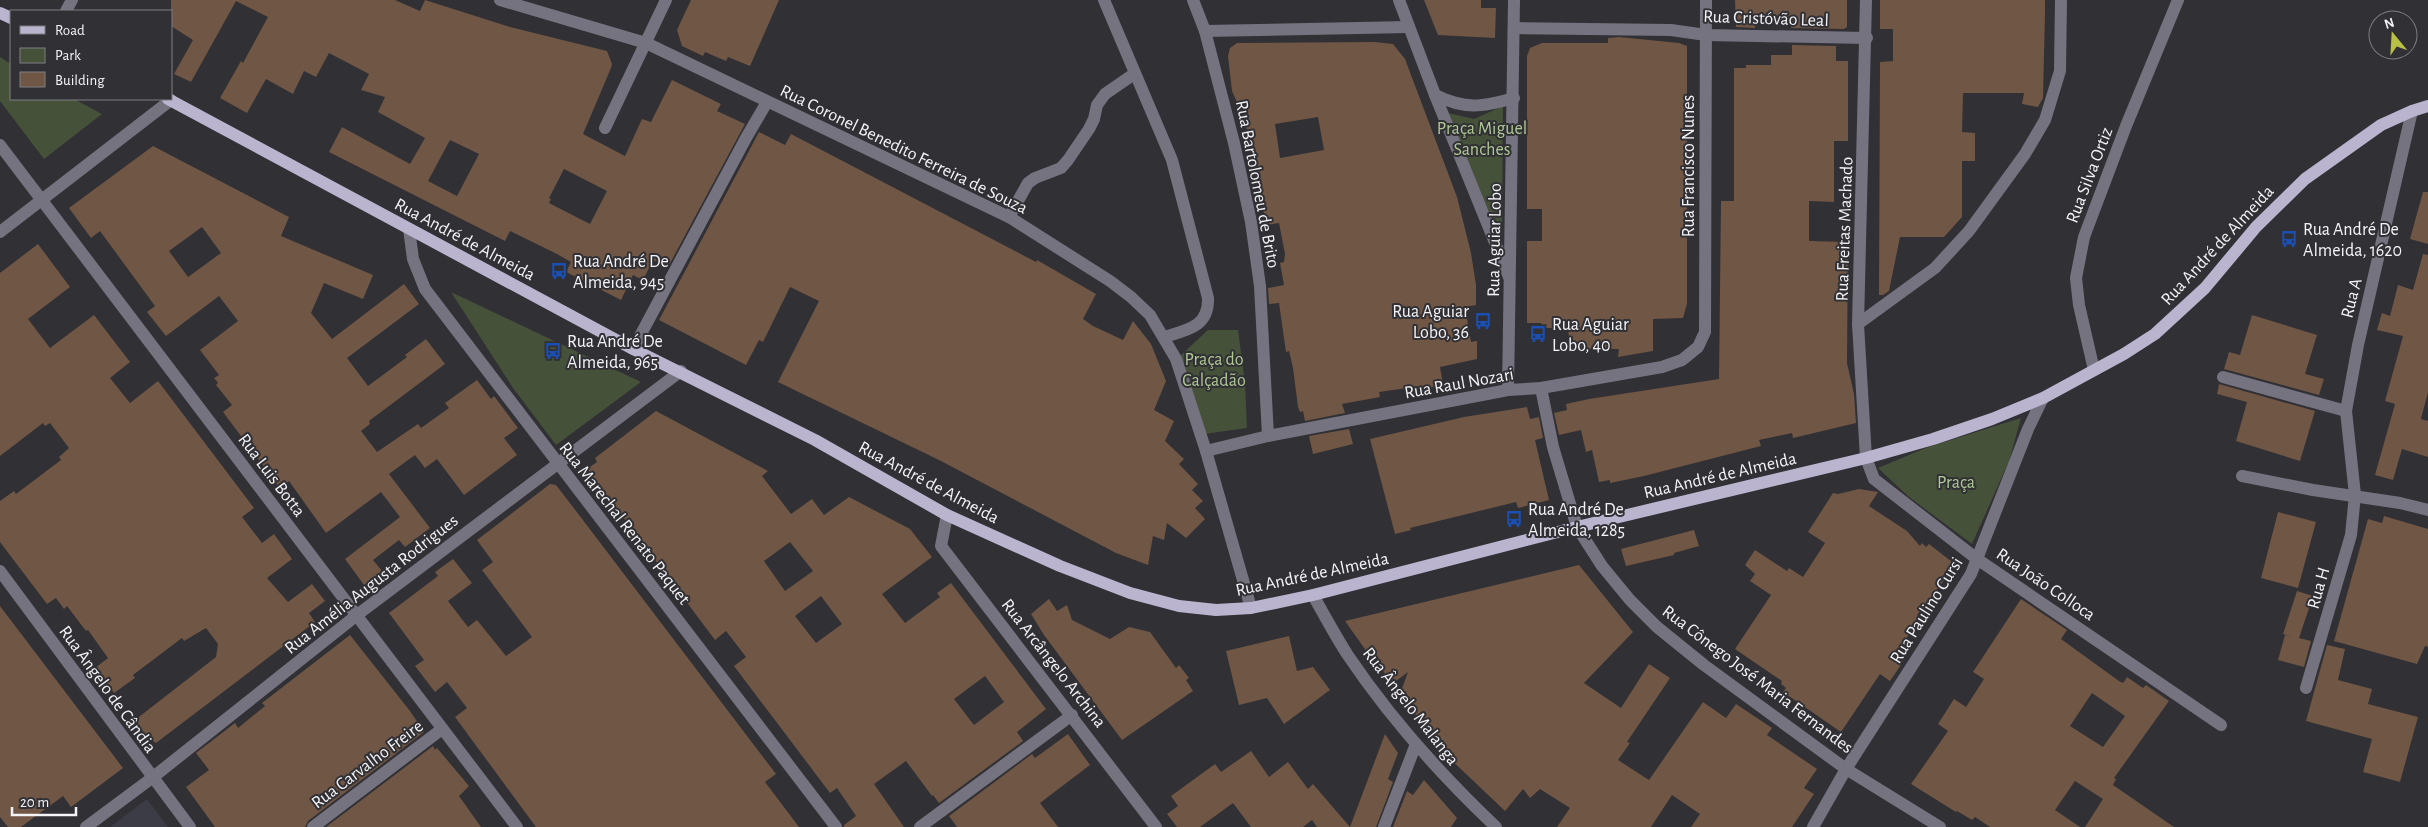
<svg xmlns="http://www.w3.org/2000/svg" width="2428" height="827" font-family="'Alegreya Sans',sans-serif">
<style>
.built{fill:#3b3c46}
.green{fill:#46513a}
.building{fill:#705644;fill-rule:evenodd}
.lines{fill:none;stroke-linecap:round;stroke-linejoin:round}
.minor{stroke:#767380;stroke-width:12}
.major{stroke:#bab4cf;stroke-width:12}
.labels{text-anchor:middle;stroke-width:4;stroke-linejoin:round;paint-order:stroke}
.street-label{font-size:18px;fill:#f4f4f7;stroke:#303035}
.park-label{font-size:18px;fill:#b0c895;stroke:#303035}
.poi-label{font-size:18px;fill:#f4f4f7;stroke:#303035;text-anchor:start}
</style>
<rect width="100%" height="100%" fill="#303035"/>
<polygon class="built" points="147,799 168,827 110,827"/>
<g class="green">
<polygon points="0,57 11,64 11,99 74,99 102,114 44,159 0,101"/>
<polygon points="1503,106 1502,243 1448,113 1474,119"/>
<polygon points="451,292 641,382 556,445 513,388"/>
<polygon points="1208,330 1238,330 1245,383 1247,428 1204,434 1180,356"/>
<polygon points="2021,418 2009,461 1972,544 1909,497 1878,468 1928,447"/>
</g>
<g class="building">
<path d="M171 0H395L420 11 425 0 510 27 607 51 612 64 611 68 583 134 625 156 642 119 651 122 672 80 721 104 717 111 745 124 668 267 653 260 643 280 633 275 621 300 566 272 571 262 557 254 510 231 505 241 329 152 342 127 410 164 425 138 378 112 385 97 361 90 369 74 329 53 316 77 304 71 293 94 266 79 247 113 220 98 241 61 243 63 268 17 236 1 191 82 174 74 193 40 171 26ZM450 140 479 154 457 196 428 181ZM564 169 607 191 590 224 549 203 551 199 549 198Z"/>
<polygon points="691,0 779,0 750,66 728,57 726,61 705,52 703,56 682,46 677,30"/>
<polygon points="1424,0 1481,0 1481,8 1496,8 1495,38 1438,35"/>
<polygon points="1735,0 1847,0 1847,27 1844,29 1791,28 1791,18 1755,18 1755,28 1736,27"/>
<polygon points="1880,0 2045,0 2045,13 2043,98 2038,107 2022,104 2024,93 1963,93 1962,132 1975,133 1975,161 1962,161 1962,217 1944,237 1900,237 1889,291 1883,295 1879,295 1880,62 1893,61 1893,29 1880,29"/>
<polygon points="1619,37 1679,43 1687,46 1687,304 1683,318 1653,319 1653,351 1618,357 1619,349 1570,349 1568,328 1542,328 1541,323 1527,323 1527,241 1542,241 1542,209 1527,209 1527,56 1530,48 1542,43 1608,43 1608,38"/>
<path d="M1375 42 1393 44 1405 59 1457 197 1471 253 1476 285V305L1465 307 1471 342 1477 341V359L1440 367 1443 385 1414 390V387L1379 392 1380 397 1342 404 1345 413 1305 421 1303 411 1300 412 1298 407 1293 368 1289 351 1286 352 1279 303 1269 304 1268 288 1284 285 1280 263 1284 262 1285 254 1279 223 1266 225 1254 155 1243 115 1232 91 1228 56 1230 48 1237 43ZM1318 117 1324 150 1280 158 1275 124Z"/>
<polygon points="1792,45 1836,46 1836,61 1848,61 1848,141 1834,141 1834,202 1809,201 1809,241 1848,242 1847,363 1854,394 1856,423 1793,438 1792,433 1759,440 1761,446 1644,476 1610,483 1610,480 1599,482 1592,450 1586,452 1581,430 1559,435 1554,413 1567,410 1566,404 1589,399 1719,379 1721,201 1734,201 1734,68 1746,68 1746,65 1771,65 1771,55 1792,55"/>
<polygon points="759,132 785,145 791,134 1036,262 1037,260 1096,294 1083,319 1093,326 1123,340 1133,321 1151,344 1166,381 1154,410 1174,421 1165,441 1184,459 1179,464 1198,484 1192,490 1203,501 1195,508 1205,519 1186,538 1167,523 1164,540 1153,536 1148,565 1116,553 939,460 778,382 819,301 790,287 763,342 759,340 746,365 659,320"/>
<path d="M153 146 289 217 281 236 373 275 363 299 324 283 311 313 332 339 404 284 419 304 347 358 368 386 407 357 405 355 426 339 445 364 369 421 370 424 361 431 377 452 418 424 421 428 449 408 445 403 477 380 491 399 494 396 518 428 504 438 517 455 464 495 437 459 425 468 415 455 389 474 430 528 405 547 399 540 373 560 382 571 364 585 345 559 400 517 381 492 326 533 289 481 280 488 223 412 232 405 216 385 218 383 214 378 219 375 200 350 238 321 219 296 166 336 147 312 155 306 100 231 91 238 69 208ZM202 227 221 253 188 277 169 251Z"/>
<polygon points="2423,192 2428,192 2428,244 2410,239"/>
<polygon points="38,244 70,287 28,319 50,348 94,315 130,362 110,378 130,403 158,381 254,508 242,517 262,543 274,534 292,559 267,578 288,602 312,584 325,601 309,613 315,622 156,743 148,738 135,720 216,657 218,644 206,628 184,641 182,638 133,675 135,678 114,693 95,668 108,658 88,630 86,631 67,606 64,609 56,598 47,604 0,542 0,501 14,491 16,494 61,460 59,457 69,448 50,423 45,426 43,423 0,456 0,273"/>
<polygon points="2423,254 2428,255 2428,392 2421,419 2428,421 2428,457 2402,449 2393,480 2375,475 2395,404 2385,401 2403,336 2377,330 2382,313 2390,316 2398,285 2413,290"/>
<polygon points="2252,315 2317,335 2305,374 2324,379 2319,395 2224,369 2229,352 2240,355"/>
<polygon points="2219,384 2315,411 2300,461 2236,441 2247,402 2217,394"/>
<polygon points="1527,407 1530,419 1539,417 1543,438 1535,440 1549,500 1518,508 1516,502 1410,528 1411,530 1395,534 1370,439 1464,417"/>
<path d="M656 411 768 471 762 476 791 514 812 499 824 515 849 497 910 529 932 557 882 594 905 623 940 597 937 593 951 583 1046 709 1017 732 1023 741 939 803 933 795 932 796 906 761 874 784 904 827H844V825L856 816 837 788 830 793 734 666 746 657 726 631 715 640 587 469 597 462 595 458ZM790 542 813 571 785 591 764 561ZM821 596 842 624 816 643 795 616ZM985 676 1004 702 974 725 954 699Z"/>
<polygon points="1349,429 1353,444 1313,454 1309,436"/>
<polygon points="550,484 556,485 573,507 776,774 765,782 799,827 536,827 455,717 467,708 447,682 435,692 415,666 424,660 389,613 438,576 435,572 453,559 472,583 448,601 468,627 477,620 506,656 532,637 482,570 493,562 477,540"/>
<polygon points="1859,489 1878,492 1869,506 1907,531 1920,546 1922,543 1926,547 1929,544 1956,565 1917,615 1920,617 1895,656 1903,662 1890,681 1880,674 1841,732 1783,692 1786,688 1781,684 1782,681 1735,649 1771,595 1750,581 1755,574 1745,565 1755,550 1787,571 1789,568 1803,577 1825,543 1808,532 1833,493 1838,494"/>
<polygon points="2278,512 2316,522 2298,588 2261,578"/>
<polygon points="2384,516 2428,529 2428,647 2425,646 2417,664 2334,641 2368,519 2382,523"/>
<polygon points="1694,530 1699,546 1674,553 1674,555 1626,566 1621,549"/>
<polygon points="1579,565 1633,632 1584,683 1621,708 1649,664 1670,678 1627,742 1630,743 1618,760 1649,780 1703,702 1726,718 1736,704 1772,728 1767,735 1817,769 1804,788 1814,794 1792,827 1691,827 1700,814 1672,795 1651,827 1557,827 1570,808 1540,789 1530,798 1523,789 1505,811 1445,754 1400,694 1408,672 1392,684 1381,668 1379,669 1345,621"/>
<polygon points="2297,591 2313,596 2299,638 2311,641 2304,667 2278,660 2285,635 2293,637 2283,634"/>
<polygon points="1049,599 1057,611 1067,605 1072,620 1110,639 1129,627 1150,632 1176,668 1179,665 1189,678 1186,680 1193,691 1122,740 1044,635 1031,614"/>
<path d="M2021 599 2067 630 2061 639 2119 681 2123 683 2127 677 2143 688 2146 685 2169 701 2114 778 2116 779 2113 785 2174 827H2085L2103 799 2075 781 2055 810 2080 827H1990L1975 817 1972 820 1957 811 1956 812 1911 784 1948 731 1938 724 1954 699 1966 707 1984 679 1973 672ZM2092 693 2125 716 2103 747 2070 726Z"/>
<polygon points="0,606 123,768 71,807 63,796 21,827 8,827 0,817"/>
<polygon points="350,635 410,711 424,732 308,821 305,827 215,827 186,787 209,770 196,753 235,723 238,728 265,706 262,703"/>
<polygon points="1289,636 1297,671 1313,667 1330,690 1284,724 1267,698 1239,705 1226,651"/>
<polygon points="2327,645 2345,649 2338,680 2372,689 2368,704 2418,717 2400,782 2363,772 2372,739 2306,721"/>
<polygon points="1068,734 1090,765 1040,803 1058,827 957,827 949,816 1032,754 1035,758"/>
<polygon points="1385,734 1398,753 1388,779 1393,782 1376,827 1350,827"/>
<polygon points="433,746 435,750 437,748 469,786 459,796 481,827 326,827"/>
<polygon points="1251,751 1269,777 1288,762 1308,789 1313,784 1350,827 1317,827 1312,820 1303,827 1251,827 1233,803 1200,827 1177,827 1167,814 1178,806 1171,796 1215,764 1221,772"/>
<polygon points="1424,780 1457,818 1451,827 1393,827 1407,791 1413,795"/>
</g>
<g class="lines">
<g class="minor">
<polyline points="500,0 646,43 1009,217 1110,281 1131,297 1150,315 1176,359 1206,451 1251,608"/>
<path d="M1104 0 1172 160 1208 298C1209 327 1187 330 1164 337"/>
<polyline points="1193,0 1205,31 1234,143 1251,222 1260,286 1268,436"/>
<polyline points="1399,0 1435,95 1509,277"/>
<polyline points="1866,0 1858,324 1866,458 1874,479 1977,559 2221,725"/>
<polyline points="66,11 72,0"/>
<polyline points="1514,28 1671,30 1706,35 1867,38"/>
<polyline points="1205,31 1409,27"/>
<path d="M1435 95C1466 110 1482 107 1514 98"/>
<polyline points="605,128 666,0"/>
<polyline points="0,145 517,827"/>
<polyline points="1009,217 1028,183 1035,178 1061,168 1068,160 1089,129 1094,119 1097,105 1105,94 1134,74"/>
<polyline points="409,229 413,259 425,289 836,827"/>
<polyline points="0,232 171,100"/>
<polyline points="1858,324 1935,268 1969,231 2025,154 2045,120 2060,71 2061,0"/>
<polyline points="633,349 746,138 767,102"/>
<polyline points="2094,370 2079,305 2076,278 2084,237 2126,126 2178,0"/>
<polyline points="2223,377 2346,411"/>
<polyline points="1541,388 1553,447 1577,527 1602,566 1630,600 1657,627 1704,665 1846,769 1940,827"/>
<polyline points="1508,390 1514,0"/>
<polyline points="1206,451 1268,436 1508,390 1541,388 1662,367 1682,360 1698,347 1705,332 1706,0"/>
<polyline points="2242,476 2313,490 2400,503 2428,510"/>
<polyline points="947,515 941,546 1156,827"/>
<polyline points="0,571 190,827"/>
<path d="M1313 595C1324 615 1335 635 1347 654 1390 718 1441 775 1496 827"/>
<polyline points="2306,688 2351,535 2355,495 2346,411 2358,345 2412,111"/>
<polyline points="86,827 152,778 357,615 681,371"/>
<polyline points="313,827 442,729"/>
<polyline points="920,827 1072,715"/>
<polyline points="1384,827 1416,744"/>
<polyline points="1813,827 1846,769 1971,574 2028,429 2043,398"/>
</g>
<g class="major">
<polyline points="0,13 11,18"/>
<polyline points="168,99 633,349 815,440 947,515 1060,566 1130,593 1179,606 1216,610 1251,608 1313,595 1577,527 1866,458 1933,439 1992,419 2043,398 2124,354 2155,334 2205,288 2256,227 2305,179 2381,125 2412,111 2428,106"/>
</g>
</g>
<defs>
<g id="bus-bare" transform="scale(1.35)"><path d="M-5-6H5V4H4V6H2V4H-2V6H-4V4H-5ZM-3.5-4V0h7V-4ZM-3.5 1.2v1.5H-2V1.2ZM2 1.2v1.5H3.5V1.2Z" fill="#1a4fb4" stroke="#303035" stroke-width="2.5" paint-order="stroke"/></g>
</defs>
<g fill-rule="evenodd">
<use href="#bus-bare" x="2289" y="239"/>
<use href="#bus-bare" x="559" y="271"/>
<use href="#bus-bare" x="1483" y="321"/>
<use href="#bus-bare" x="1538" y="334"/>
<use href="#bus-bare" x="553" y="351"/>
<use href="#bus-bare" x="1514" y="519"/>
</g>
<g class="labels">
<g class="street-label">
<text transform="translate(1766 18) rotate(2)" y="6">Rua Cristóvão Leal</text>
<text transform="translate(904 149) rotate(26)" y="6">Rua Coronel Benedito Ferreira de Souza</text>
<text transform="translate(1688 166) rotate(-90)" y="6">Rua Francisco Nunes</text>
<text transform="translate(2089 175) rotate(-69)" y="6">Rua Silva Ortiz</text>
<text transform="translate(1258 184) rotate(79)" y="6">Rua Bartolomeu de Brito</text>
<text transform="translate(1844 229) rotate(-88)" y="6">Rua Freitas Machado</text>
<text transform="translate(465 239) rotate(28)" y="6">Rua André de Almeida</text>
<text transform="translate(1494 240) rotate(-89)" y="6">Rua Aguiar Lobo</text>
<text transform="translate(2217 245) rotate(-47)" y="6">Rua André de Almeida</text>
<text transform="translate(2351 298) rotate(-76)" y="6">Rua A</text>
<text transform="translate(1459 383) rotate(-10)" y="6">Rua Raul Nozari</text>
<text transform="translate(272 475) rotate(53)" y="6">Rua Luis Botta</text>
<text transform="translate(1720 475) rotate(-13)" y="6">Rua André de Almeida</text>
<text transform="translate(929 482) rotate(28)" y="6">Rua André de Almeida</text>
<text transform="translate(625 523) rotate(52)" y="6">Rua Marechal Renato Paquet</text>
<text transform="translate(1312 574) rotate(-12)" y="6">Rua André de Almeida</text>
<text transform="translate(371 584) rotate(-38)" y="6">Rua Amélia Augusta Rodrigues</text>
<text transform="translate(2046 584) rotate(34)" y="6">Rua João Colloca</text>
<text transform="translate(2318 588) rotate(-74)" y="6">Rua H</text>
<text transform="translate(1926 610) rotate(-58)" y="6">Rua Paulino Cursi</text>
<text transform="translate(1054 663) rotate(52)" y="6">Rua Arcângelo Archina</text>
<text transform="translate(1758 679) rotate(37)" y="6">Rua Cônego José Maria Fernandes</text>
<text transform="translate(108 689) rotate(54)" y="6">Rua Ângelo de Cândia</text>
<text transform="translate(1411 706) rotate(52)" y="6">Rua Ângelo Malanga</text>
<text transform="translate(367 764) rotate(-37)" y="6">Rua Carvalho Freire</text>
</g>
<g class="park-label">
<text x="1482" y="134">Praça Miguel<tspan x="1482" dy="21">Sanches</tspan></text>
<text x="1214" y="365">Praça do<tspan x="1214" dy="21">Calçadão</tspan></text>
<text x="1956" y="488">Praça</text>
</g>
<g class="poi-label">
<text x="2303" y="235">Rua André De<tspan x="2303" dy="21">Almeida, 1620</tspan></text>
<text x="573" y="267">Rua André De<tspan x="573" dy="21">Almeida, 945</tspan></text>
<text x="1469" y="317" text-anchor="end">Rua Aguiar<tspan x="1469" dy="21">Lobo, 36</tspan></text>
<text x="1552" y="330">Rua Aguiar<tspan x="1552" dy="21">Lobo, 40</tspan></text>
<text x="567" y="347">Rua André De<tspan x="567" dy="21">Almeida, 965</tspan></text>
<text x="1528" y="515">Rua André De<tspan x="1528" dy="21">Almeida, 1285</tspan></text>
</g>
</g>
<rect x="10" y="10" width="162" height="90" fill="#303035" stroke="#7e7e83"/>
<rect x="20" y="26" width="25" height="8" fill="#bab4cf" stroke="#7e7e83"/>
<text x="55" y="35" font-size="15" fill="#f4f4f7">Road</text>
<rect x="20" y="48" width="25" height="15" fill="#46513a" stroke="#7e7e83"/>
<text x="55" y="60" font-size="15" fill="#f4f4f7">Park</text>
<rect x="20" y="72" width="25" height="15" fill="#705644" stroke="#7e7e83"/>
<text x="55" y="85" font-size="15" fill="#f4f4f7">Building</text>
<g transform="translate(2393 35) rotate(342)"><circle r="24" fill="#303035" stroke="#7e7e83"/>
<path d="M0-4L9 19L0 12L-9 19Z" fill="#b9c046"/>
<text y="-8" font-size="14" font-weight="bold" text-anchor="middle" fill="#f4f4f7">N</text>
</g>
<path d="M12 807v8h64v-8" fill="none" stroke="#f4f4f7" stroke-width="2.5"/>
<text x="20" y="807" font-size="15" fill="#f4f4f7" stroke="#303035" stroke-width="4" paint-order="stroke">20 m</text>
</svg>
